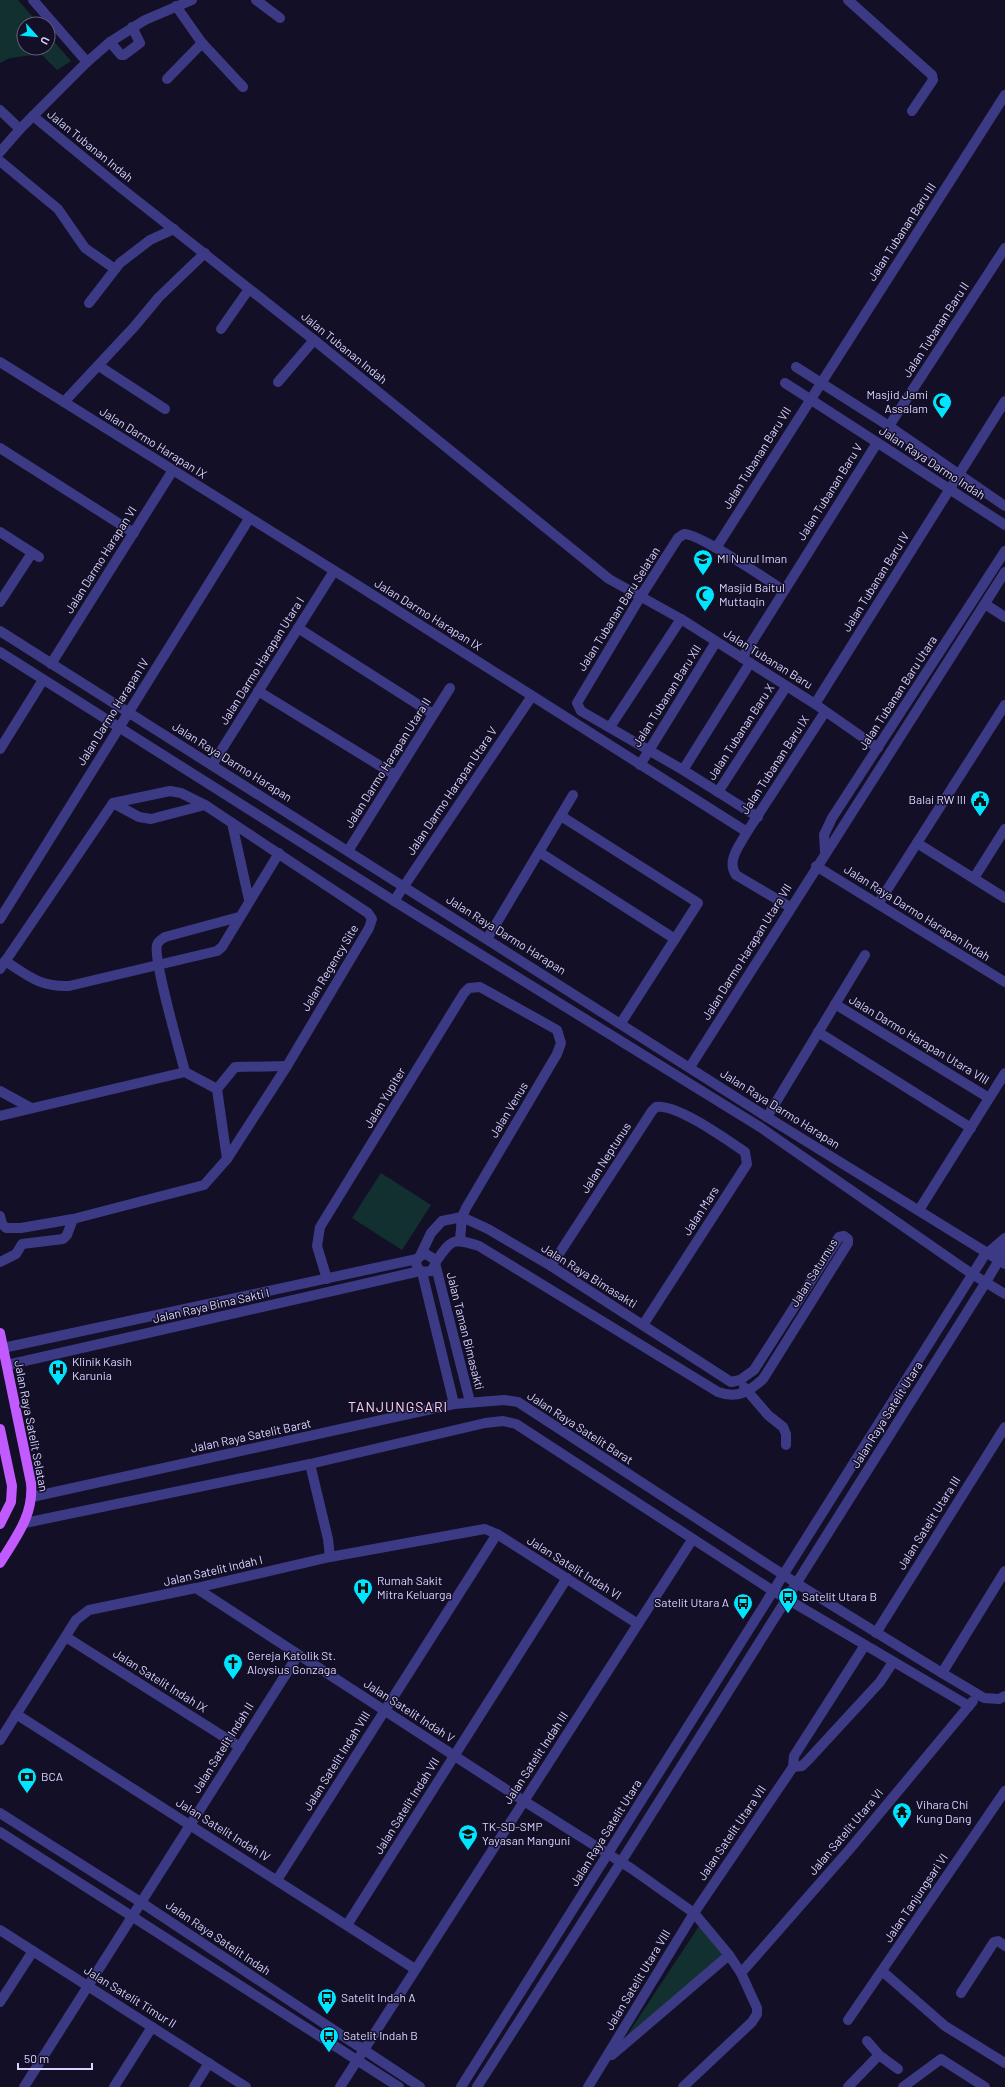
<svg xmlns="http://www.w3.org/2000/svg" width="1005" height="2087" font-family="Barlow,sans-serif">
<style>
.green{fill:#12302f}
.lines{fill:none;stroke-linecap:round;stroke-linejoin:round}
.minor{stroke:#3d3a85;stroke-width:10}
.major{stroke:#c25bff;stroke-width:10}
.labels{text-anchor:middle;stroke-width:3;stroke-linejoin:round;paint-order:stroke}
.street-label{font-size:12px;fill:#d9d4ff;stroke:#130f26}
.poi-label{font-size:12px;fill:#d9d4ff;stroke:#130f26;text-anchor:start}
.quarter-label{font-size:14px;letter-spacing:1px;fill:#ffd6f0;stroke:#130f26}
</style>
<rect width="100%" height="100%" fill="#130f26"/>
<g class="green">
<polygon points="0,0 18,0 39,24 24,24 24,48 48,48 48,35 71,61 57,70 41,54 10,58 0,63"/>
<polygon points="381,1173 431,1205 402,1250 352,1218"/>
<polygon points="701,1923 725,1954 622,2043"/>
</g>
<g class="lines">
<g class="minor">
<polyline points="33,0 87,62"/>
<polyline points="256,0 280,18"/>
<polyline points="848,0 932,75 933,80 912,111"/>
<polyline points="176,6 202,43 243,87"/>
<polyline points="110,42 121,55 124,55 140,43 132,27"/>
<polyline points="167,79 202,43"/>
<polyline points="0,110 20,129"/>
<polyline points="33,116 116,184 314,340 609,579 681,619 815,704 878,748"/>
<polyline points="0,152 20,129 87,62 110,42 145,20 192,0"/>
<polyline points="0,161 58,209 85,248 115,269"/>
<polyline points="89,303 120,263 150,240 174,229"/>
<polyline points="221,329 249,289"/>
<path d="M0 362 362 588 747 832C740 845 726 861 736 875L790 907"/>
<polyline points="99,366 165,409"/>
<polyline points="796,367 889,426 1005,506"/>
<polyline points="278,382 314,340"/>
<polyline points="785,383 1005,525"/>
<polyline points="64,402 134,327 159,297 205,253"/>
<polyline points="889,426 1005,248"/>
<polyline points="0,448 134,533"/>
<polyline points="0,532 39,557"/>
<polyline points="716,548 1005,95"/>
<polyline points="0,602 32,553"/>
<polyline points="985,604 1005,617"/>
<polyline points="298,628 433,714"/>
<polyline points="0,631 767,1117 1005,1264"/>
<polyline points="0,652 394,901 760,1127 972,1274 1005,1294"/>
<polyline points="742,658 877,443"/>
<polyline points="51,664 173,470"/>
<polyline points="258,691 395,775"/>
<polyline points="815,704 1005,401"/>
<polyline points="610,727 681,619"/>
<polyline points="0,749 43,680"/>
<polyline points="212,765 334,571"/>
<polyline points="640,765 716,642"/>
<polyline points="683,770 750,663"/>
<polyline points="718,792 786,687"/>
<polyline points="113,803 139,817 151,819 205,805"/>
<polyline points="561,816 698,903 621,1023"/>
<path d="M758 817 683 770 581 711 577 703 641 596 678 538 684 534C700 534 766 579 783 590"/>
<polyline points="232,823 249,900"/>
<polyline points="747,832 825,712"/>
<polyline points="917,843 1005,898"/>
<polyline points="348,851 450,688"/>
<polyline points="825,851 824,835 832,818 1005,551"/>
<polyline points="539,852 675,939"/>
<polyline points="816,866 1005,982"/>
<polyline points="974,878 1005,829"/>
<polyline points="394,901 532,696"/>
<polyline points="878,904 1005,705"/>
<polyline points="0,919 249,519"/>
<polyline points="487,939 573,795"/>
<path d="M5 961C29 976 39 987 69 986L217 951 222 947 279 853"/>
<polyline points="0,969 113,803 170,791 181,793 205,805 368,913 372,919 369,928 287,1066 227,1159 204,1185 73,1219 21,1228 6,1228 2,1224 0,1216"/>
<polyline points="835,1004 989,1098"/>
<polyline points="818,1032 971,1128"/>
<polyline points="690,1067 1005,572"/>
<path d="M185 1072C180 1052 153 960 157 945 158 941 162 939 165 937L239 917"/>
<polyline points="217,1089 235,1067 287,1066"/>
<polyline points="0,1091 31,1108"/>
<polyline points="0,1116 185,1072 217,1089 227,1159"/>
<polyline points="767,1117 865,955"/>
<polyline points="919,1210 1005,1073"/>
<path d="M420 1256 431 1233 442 1221 462 1217 488 1229 551 1266 731 1382 740 1380 754 1370 839 1237 844 1236 848 1239V1243L763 1379C749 1392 737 1399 718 1392L479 1246C451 1237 451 1240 435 1263"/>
<polyline points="0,1262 16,1254 22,1244 63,1239 67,1235 73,1219"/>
<path d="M435 1265 431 1271 422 1272C416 1268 414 1262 420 1256L426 1254 434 1259 470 1402"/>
<path d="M551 1266 652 1111 656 1107C676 1103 727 1140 745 1152L747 1164 643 1325"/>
<polyline points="422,1272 454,1404"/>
<polyline points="327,1279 317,1246 320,1227 464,993 469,988 480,987 557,1030 561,1043 557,1054 466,1208 462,1217 460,1240"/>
<polyline points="3,1348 417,1259"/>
<polyline points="7,1365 420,1271"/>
<polyline points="744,1387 768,1415 783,1427 786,1434 786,1445"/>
<polyline points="310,1464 328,1539 330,1557"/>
<polyline points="32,1497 454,1404 504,1400 518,1402 796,1583 942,1673 984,1698 999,1699 1005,1696"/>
<polyline points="25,1523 310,1464 485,1423 503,1421 516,1424 770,1589 969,1706"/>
<polyline points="196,1588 524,1801 632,1869 694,1913 729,1955 741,1973 757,2008 757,2014 752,2022 683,2087"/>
<polyline points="876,1633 1005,1427"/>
<polyline points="66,1637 240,1747"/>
<polyline points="942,1673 1005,1571"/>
<polyline points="16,1714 415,1969"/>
<polyline points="0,1740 76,1620 89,1610 196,1588 330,1557 479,1530 485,1529 497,1534 638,1624"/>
<polyline points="793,1767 802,1766 809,1759 880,1682 893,1662"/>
<polyline points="0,1813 142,1903 420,2087"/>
<polyline points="0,1832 399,2087"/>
<polyline points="277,1880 497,1534"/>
<polyline points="347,1925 567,1578"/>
<polyline points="0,1930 246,2087"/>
<polyline points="882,1971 945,2026 1005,2063"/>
<polyline points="741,1973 849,1850 973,1701"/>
<polyline points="961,1993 994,1942 998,1941 1005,1946"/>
<polyline points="0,2002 33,1951"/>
<polyline points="848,2020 1005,1791"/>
<polyline points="867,2041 879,2055 898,2069"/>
<polyline points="612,2055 729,1955"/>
<polyline points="24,2087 298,1655"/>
<polyline points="114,2087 152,2027"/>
<polyline points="194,2087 209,2063"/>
<polyline points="340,2087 692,1540"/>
<polyline points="461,2087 984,1256 1005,1238"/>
<polyline points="477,2087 621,1862 986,1282 999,1260 1005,1239"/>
<polyline points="588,2087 694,1913 793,1767 794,1756 865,1645"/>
<polyline points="848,2087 879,2055"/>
<polyline points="903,2087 941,2059 985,2087"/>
</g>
<g class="major">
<path d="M0 1333 31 1483C34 1515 16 1537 0 1563"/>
<polyline points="0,1429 12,1486 11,1502 0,1524"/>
</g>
</g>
<defs>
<g id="mosque-pin" transform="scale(1)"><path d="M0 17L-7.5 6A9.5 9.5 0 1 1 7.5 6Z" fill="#00e5ff" stroke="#130f26"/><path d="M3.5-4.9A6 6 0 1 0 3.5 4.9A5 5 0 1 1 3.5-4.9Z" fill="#111"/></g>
<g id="school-pin" transform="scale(1)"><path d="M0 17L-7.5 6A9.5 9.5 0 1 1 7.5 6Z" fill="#00e5ff" stroke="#130f26"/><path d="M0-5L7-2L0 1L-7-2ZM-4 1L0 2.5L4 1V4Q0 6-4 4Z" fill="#111"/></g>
<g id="civic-pin" transform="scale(1)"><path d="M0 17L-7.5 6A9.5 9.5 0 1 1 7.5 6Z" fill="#00e5ff" stroke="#130f26"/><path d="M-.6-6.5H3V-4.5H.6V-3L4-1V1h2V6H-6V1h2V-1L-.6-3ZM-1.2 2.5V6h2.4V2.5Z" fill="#111"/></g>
<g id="hospital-pin" transform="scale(1)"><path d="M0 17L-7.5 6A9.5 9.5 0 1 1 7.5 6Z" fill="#00e5ff" stroke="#130f26"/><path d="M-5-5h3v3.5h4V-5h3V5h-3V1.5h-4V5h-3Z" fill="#111"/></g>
<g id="bus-pin" transform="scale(1)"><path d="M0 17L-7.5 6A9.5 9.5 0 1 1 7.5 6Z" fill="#00e5ff" stroke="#130f26"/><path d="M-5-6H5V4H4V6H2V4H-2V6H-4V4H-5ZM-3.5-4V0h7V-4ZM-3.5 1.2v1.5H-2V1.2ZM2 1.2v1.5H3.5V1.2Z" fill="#111"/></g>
<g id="church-pin" transform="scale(1)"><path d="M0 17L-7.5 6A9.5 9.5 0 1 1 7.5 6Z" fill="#00e5ff" stroke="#130f26"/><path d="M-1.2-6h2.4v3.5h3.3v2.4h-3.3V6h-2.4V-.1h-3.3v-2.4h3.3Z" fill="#111"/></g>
<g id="bank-pin" transform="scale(1)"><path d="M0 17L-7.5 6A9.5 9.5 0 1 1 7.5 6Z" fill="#00e5ff" stroke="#130f26"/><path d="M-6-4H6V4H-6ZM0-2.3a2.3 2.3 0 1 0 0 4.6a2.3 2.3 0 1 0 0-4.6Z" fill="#111"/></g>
<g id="temple-pin" transform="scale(1)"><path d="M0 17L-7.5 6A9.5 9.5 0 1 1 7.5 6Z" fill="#00e5ff" stroke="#130f26"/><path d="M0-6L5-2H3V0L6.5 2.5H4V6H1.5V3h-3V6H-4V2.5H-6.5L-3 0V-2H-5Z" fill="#111"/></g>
</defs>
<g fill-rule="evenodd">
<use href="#mosque-pin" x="942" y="402"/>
<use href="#school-pin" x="703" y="559"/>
<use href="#mosque-pin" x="705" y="595"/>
<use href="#civic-pin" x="980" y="800"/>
<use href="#hospital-pin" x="58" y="1369"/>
<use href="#hospital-pin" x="363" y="1588"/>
<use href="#bus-pin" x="788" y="1597"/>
<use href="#bus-pin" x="743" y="1603"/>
<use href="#church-pin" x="233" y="1663"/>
<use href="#bank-pin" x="27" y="1777"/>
<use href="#temple-pin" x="902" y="1812"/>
<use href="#school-pin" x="468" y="1834"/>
<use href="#bus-pin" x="327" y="1998"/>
<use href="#bus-pin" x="329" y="2036"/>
</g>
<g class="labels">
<g class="street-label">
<text transform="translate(90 146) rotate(39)" y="4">Jalan Tubanan Indah</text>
<text transform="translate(902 232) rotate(-57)" y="4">Jalan Tubanan Baru III</text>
<text transform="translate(936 330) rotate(-57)" y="4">Jalan Tubanan Baru II</text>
<text transform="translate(344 348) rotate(39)" y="4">Jalan Tubanan Indah</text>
<text transform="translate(153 443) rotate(32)" y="4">Jalan Darmo Harapan IX</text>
<text transform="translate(757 458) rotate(-58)" y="4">Jalan Tubanan Baru VII</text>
<text transform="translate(932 463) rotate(33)" y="4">Jalan Raya Darmo Indah</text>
<text transform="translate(830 492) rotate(-58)" y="4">Jalan Tubanan Baru V</text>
<text transform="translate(101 560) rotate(-58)" y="4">Jalan Darmo Harapan VI</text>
<text transform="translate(876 582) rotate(-58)" y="4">Jalan Tubanan Baru IV</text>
<text transform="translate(619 609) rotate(-58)" y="4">Jalan Tubanan Baru Selatan</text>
<text transform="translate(428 615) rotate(32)" y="4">Jalan Darmo Harapan IX</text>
<text transform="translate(768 659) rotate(32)" y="4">Jalan Tubanan Baru</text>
<text transform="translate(262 661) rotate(-58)" y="4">Jalan Darmo Harapan Utara I</text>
<text transform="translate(898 693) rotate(-57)" y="4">Jalan Tubanan Baru Utara</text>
<text transform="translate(667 696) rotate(-58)" y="4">Jalan Tubanan Baru XII</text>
<text transform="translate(113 712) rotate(-58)" y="4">Jalan Darmo Harapan IV</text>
<text transform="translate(741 732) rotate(-57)" y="4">Jalan Tubanan Baru X</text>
<text transform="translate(232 762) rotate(32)" y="4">Jalan Raya Darmo Harapan</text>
<text transform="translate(388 763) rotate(-58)" y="4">Jalan Darmo Harapan Utara II</text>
<text transform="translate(775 765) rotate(-57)" y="4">Jalan Tubanan Baru IX</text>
<text transform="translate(452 791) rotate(-56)" y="4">Jalan Darmo Harapan Utara V</text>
<text transform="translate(917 913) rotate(32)" y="4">Jalan Raya Darmo Harapan Indah</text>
<text transform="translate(506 935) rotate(32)" y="4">Jalan Raya Darmo Harapan</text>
<text transform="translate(747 952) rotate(-58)" y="4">Jalan Darmo Harapan Utara VII</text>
<text transform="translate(330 968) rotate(-59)" y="4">Jalan Regency Site</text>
<text transform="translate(919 1040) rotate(31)" y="4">Jalan Darmo Harapan Utara VIII</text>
<text transform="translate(385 1098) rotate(-59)" y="4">Jalan Yupiter</text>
<text transform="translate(780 1109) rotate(32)" y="4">Jalan Raya Darmo Harapan</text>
<text transform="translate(509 1110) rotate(-59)" y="4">Jalan Venus</text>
<text transform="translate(606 1158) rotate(-57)" y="4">Jalan Neptunus</text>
<text transform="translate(701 1211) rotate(-57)" y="4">Jalan Mars</text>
<text transform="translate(814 1273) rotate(-58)" y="4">Jalan Saturnus</text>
<text transform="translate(589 1276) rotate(32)" y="4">Jalan Raya Bimasakti</text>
<text transform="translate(211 1306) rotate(-13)" y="4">Jalan Raya Bima Sakti I</text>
<text transform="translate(465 1331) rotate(76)" y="4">Jalan Taman Bimasakti</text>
<text transform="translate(887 1415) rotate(-58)" y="4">Jalan Raya Satelit Utara</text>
<text transform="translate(31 1426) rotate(79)" y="4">Jalan Raya Satelit Selatan</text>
<text transform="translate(580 1428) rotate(33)" y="4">Jalan Raya Satelit Barat</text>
<text transform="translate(251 1436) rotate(-12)" y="4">Jalan Raya Satelit Barat</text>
<text transform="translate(929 1523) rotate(-58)" y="4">Jalan Satelit Utara III</text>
<text transform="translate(574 1568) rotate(32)" y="4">Jalan Satelit Indah VI</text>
<text transform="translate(213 1571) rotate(-13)" y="4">Jalan Satelit Indah I</text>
<text transform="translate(160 1681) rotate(32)" y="4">Jalan Satelit Indah IX</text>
<text transform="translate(409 1711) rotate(33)" y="4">Jalan Satelit Indah V</text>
<text transform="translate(223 1748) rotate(-58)" y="4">Jalan Satelit Indah II</text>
<text transform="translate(536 1758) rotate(-57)" y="4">Jalan Satelit Indah III</text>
<text transform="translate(337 1761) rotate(-58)" y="4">Jalan Satelit Indah VIII</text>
<text transform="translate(407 1806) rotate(-58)" y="4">Jalan Satelit Indah VII</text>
<text transform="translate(223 1830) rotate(32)" y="4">Jalan Satelit Indah IV</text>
<text transform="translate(846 1832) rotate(-50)" y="4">Jalan Satelit Utara VI</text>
<text transform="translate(606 1833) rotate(-58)" y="4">Jalan Raya Satelit Utara</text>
<text transform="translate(732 1833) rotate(-56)" y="4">Jalan Satelit Utara VII</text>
<text transform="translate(916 1898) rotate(-56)" y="4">Jalan Tanjungsari VI</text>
<text transform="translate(218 1938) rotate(34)" y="4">Jalan Raya Satelit Indah</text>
<text transform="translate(638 1980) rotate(-59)" y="4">Jalan Satelit Utara VIII</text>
<text transform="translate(130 1997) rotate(32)" y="4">Jalan Satelit Timur II</text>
</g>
<g class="poi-label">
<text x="928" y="399" text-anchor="end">Masjid Jami<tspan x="928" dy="14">Assalam</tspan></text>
<text x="717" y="563">MI Nurul Iman</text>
<text x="719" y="592">Masjid Baitul<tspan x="719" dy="14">Muttaqin</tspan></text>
<text x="966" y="804" text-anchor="end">Balai RW III</text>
<text x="72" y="1366">Klinik Kasih<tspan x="72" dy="14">Karunia</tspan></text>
<text x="377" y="1585">Rumah Sakit<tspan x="377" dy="14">Mitra Keluarga</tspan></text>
<text x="802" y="1601">Satelit Utara B</text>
<text x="729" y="1607" text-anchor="end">Satelit Utara A</text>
<text x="247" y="1660">Gereja Katolik St.<tspan x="247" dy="14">Aloysius Gonzaga</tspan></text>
<text x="41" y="1781">BCA</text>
<text x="916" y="1809">Vihara Chi<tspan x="916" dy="14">Kung Dang</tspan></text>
<text x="482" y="1831">TK-SD-SMP<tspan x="482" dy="14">Yayasan Manguni</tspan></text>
<text x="341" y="2002">Satelit Indah A</text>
<text x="343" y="2040">Satelit Indah B</text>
</g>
<g class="quarter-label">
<text x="398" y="1412">TANJUNGSARI</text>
</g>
</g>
<g transform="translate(36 36) rotate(117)"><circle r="19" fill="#130f26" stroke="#625e7d"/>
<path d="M0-3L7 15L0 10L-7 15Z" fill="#00e5ff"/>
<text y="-6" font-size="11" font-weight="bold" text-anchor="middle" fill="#d9d4ff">U</text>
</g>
<path d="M18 2063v6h74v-6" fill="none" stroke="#d9d4ff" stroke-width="2"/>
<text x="24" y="2063" font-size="12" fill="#d9d4ff" stroke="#130f26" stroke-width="3" paint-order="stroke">50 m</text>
</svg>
